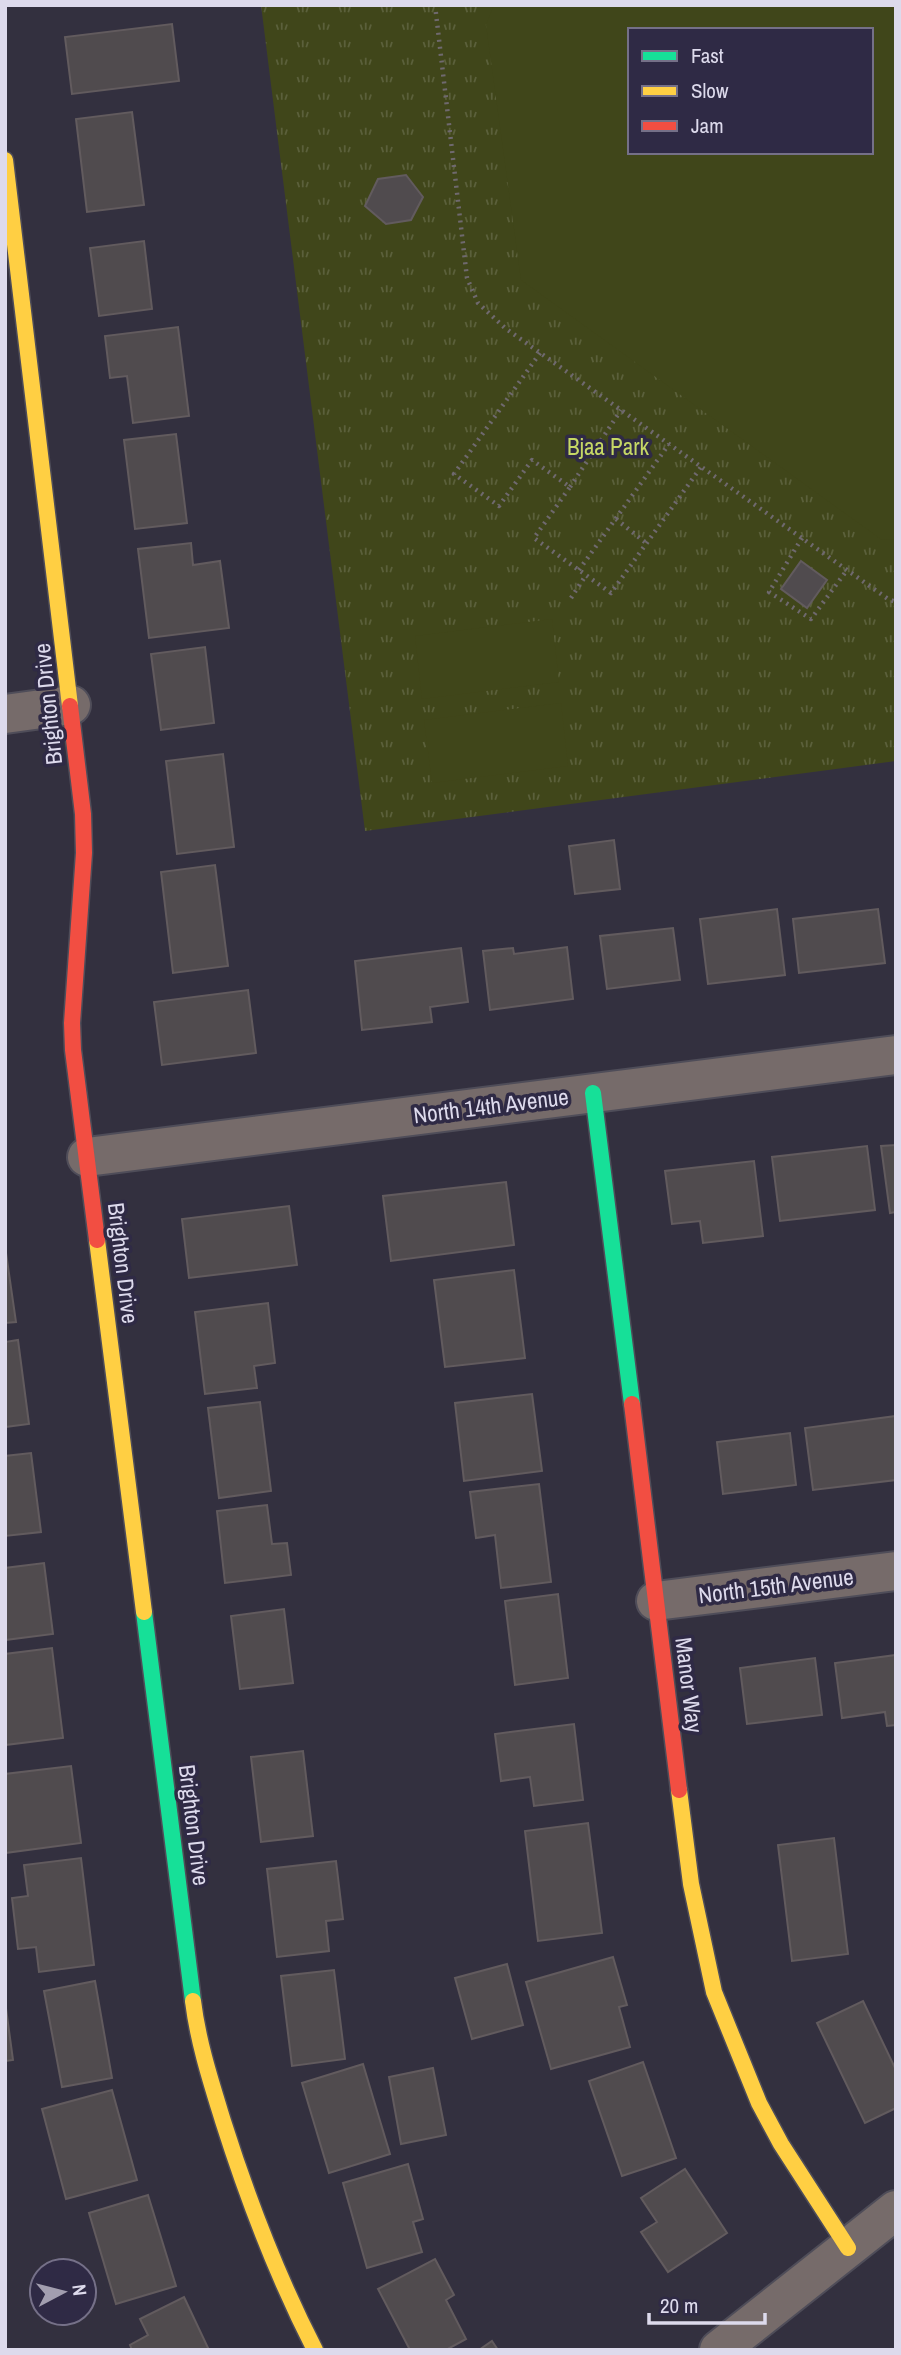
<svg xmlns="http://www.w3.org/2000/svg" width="901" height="2355" font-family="'Archivo Narrow',sans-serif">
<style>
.grass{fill:url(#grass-tufts);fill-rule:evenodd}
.pitch{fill:#40461a;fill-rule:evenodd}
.building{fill:#504b4e;stroke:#625b5e;stroke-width:2}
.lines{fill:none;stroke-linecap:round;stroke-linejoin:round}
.street-casing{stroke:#4f4d59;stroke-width:42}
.fast-casing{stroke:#4f4d59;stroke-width:19}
.slow-casing{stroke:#4f4d59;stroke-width:19}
.jam-casing{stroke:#4f4d59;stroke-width:19}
.path{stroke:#6f696e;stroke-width:4.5;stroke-dasharray:2 5;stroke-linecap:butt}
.street{stroke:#766b6a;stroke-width:38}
.fast{stroke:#16e098;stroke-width:16}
.slow{stroke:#ffcf43;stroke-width:16}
.jam{stroke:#f24e42;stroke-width:16}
.labels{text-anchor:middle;stroke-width:7;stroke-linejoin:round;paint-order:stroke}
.park-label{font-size:23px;fill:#c6d865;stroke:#2f2a45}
.street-label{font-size:23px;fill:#dddaec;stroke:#2f2a45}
</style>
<defs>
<pattern id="grass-tufts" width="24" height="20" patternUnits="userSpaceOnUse" patternTransform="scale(1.75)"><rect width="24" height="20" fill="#40461a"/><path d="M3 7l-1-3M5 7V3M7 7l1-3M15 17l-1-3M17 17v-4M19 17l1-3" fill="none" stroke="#5b603b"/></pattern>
</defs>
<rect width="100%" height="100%" fill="#33303f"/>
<path class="grass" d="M261 5H896V761L365 831ZM630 30H871V152H630Z"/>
<g class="pitch">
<path d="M494 5H896V539L882 540 521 280 486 25ZM630 30H871V152H630Z"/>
<polygon points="552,619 559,682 422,699 415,636"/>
<polygon points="561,703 568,766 432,783 424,720"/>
</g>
<g class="building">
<polygon points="172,24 179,81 72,94 65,37"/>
<polygon points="132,112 144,205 87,212 76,119"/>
<polygon points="406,175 423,197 411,220 386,224 365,206 378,179"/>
<polygon points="144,241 152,309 99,316 90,248"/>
<polygon points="178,327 189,416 133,423 127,376 110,378 105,336"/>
<polygon points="176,434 187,523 135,529 124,440"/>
<polygon points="191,543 193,565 220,561 229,628 149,638 138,549"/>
<polygon points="801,561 827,580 807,608 781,589"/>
<polygon points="205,647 214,723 161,730 151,654"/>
<polygon points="223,754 234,847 177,854 166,761"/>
<polygon points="614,840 620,889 575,894 569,846"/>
<polygon points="215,865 228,966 173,973 161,872"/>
<polygon points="777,909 785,975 708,984 700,919"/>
<polygon points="878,909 885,963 799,973 793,919"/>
<polygon points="673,928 680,980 607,989 600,936"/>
<polygon points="567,947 573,999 490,1010 483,951 513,948 514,954"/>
<polygon points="461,948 468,1002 430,1007 432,1022 362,1030 355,961"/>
<polygon points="248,990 256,1053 162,1065 154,1002"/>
<polygon points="896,1145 896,1212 890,1213 881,1146"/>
<polygon points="867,1146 875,1210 780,1221 772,1157"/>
<polygon points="754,1161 763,1236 703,1243 700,1221 672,1224 665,1171"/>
<polygon points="506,1182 514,1245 391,1261 383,1196"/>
<polygon points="289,1206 297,1265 189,1278 182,1219"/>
<polygon points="5,1246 16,1322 5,1323"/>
<polygon points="514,1270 525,1358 445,1367 434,1280"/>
<polygon points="268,1303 275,1363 254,1366 257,1388 205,1394 195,1312"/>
<polygon points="18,1340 29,1424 5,1427 5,1342"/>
<polygon points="532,1394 542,1471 464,1481 455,1403"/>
<polygon points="260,1402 271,1491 219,1498 208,1408"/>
<polygon points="896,1416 896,1480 813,1490 805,1428"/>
<polygon points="790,1433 796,1485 723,1494 717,1442"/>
<polygon points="31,1453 41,1532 5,1536 5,1456"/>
<polygon points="539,1484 551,1582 501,1588 495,1535 476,1538 470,1492"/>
<polygon points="267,1505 272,1544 287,1543 291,1575 225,1583 217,1511"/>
<polygon points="44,1563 53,1634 5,1640 5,1568"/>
<polygon points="558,1594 568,1678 515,1685 505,1601"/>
<polygon points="284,1609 293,1683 240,1689 231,1616"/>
<polygon points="52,1648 63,1738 5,1745 5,1654"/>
<polygon points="896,1655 896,1725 887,1726 885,1712 842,1718 835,1663"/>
<polygon points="815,1658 822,1715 747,1724 740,1668"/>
<polygon points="574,1724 583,1800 534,1806 530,1777 501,1781 495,1734"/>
<polygon points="303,1751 313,1836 261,1842 251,1757"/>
<polygon points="71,1766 81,1843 5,1853 5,1774"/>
<polygon points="588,1823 602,1933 538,1941 525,1831"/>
<polygon points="834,1838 848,1954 792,1961 778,1845"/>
<polygon points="81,1858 94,1965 39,1972 36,1947 18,1949 12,1898 28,1896 24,1865"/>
<polygon points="336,1861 343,1919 326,1921 329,1951 277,1957 267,1869"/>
<polygon points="613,1957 627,2005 619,2007 630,2047 551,2069 526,1982"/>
<polygon points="507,1964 523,2025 472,2039 455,1978"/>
<polygon points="334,1970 345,2059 292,2066 281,1976"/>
<polygon points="95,1981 112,2078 62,2087 44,1991"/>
<polygon points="5,2001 13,2060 5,2061"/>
<polygon points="863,2001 896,2070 896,2108 865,2123 817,2023"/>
<polygon points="643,2062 676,2158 622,2176 589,2081"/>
<polygon points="363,2064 390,2154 329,2173 302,2083"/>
<polygon points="433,2068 446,2135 401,2144 389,2077"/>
<polygon points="112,2090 137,2180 66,2199 42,2109"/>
<polygon points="408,2164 423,2219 413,2222 422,2252 367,2268 343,2183"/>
<polygon points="685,2169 727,2233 668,2272 641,2232 657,2222 641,2198"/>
<polygon points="148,2195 176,2286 116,2304 89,2213"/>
<polygon points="435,2259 454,2295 446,2300 466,2339 446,2350 410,2350 378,2289"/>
<polygon points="184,2297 209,2350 132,2350 130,2345 148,2335 140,2319"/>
<polygon points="492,2341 498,2350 479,2350"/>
</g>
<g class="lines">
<g class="street-casing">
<g id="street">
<polyline points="5,714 71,705"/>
<polyline points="87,1157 896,1055"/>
<polyline points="656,1601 896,1571"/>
<polyline points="719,2350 896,2210"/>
</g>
</g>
<g class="fast-casing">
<g id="fast">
<polyline points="593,1093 632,1404"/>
<polyline points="144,1612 193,2001"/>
</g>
</g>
<g class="slow-casing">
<g id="slow">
<polyline points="5,160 70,706"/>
<polyline points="97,1240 144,1612"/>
<polyline points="679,1790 691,1884 714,1992 759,2103 781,2144 848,2248"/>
<path d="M193 2001C198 2042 211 2082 223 2121 248 2200 277 2276 315 2350"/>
</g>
</g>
<g class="jam-casing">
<g id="jam">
<polyline points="70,706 83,814 84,853 72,1023 73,1050 97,1240"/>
<polyline points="632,1404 679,1790"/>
</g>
</g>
<g class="path">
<polyline points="435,5 467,278 478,303 505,328 888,599 896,602"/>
<polyline points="540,353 454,474 499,506 532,460 570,487 534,538 611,593 701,467"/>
<polyline points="570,487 621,410"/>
<polyline points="616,519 646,543"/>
<polyline points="802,538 769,592 811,619 847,570"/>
<polyline points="579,570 669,444"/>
<polyline points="571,598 586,575"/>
</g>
<use href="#street" class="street"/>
<use href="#fast" class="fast"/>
<use href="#slow" class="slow"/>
<use href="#jam" class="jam"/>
</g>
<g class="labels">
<g class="park-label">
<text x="608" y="455">Bjaa Park</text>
</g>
<g class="street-label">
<text transform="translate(48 704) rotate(-96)" y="8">Brighton Drive</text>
<text transform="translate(491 1106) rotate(-7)" y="8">North 14th Avenue</text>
<text transform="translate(123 1263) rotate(83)" y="8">Brighton Drive</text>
<text transform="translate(776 1586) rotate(-7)" y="8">North 15th Avenue</text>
<text transform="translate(689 1685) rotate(83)" y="8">Manor Way</text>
<text transform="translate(194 1825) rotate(83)" y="8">Brighton Drive</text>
</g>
</g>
<rect width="901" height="2355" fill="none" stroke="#dddaec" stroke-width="14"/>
<rect x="628" y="28" width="245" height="126" fill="#2f2a45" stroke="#757088" stroke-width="2"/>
<rect x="642" y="51" width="35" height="10" fill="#16e098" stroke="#757088" stroke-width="2"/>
<text x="691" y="63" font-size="21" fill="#dddaec">Fast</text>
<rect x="642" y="86" width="35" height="10" fill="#ffcf43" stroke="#757088" stroke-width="2"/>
<text x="691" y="98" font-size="21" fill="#dddaec">Slow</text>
<rect x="642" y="121" width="35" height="10" fill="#f24e42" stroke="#757088" stroke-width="2"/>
<text x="691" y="133" font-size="21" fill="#dddaec">Jam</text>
<g transform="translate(63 2292) rotate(83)"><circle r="33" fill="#2f2a45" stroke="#757088" stroke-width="2"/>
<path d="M0-5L12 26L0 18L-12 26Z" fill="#a29eaf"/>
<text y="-10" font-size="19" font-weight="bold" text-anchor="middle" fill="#dddaec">N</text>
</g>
<path d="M649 2313v10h116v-10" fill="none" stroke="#dddaec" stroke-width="3.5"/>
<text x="660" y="2313" font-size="21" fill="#dddaec" stroke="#2f2a45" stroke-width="5" paint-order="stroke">20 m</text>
</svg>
